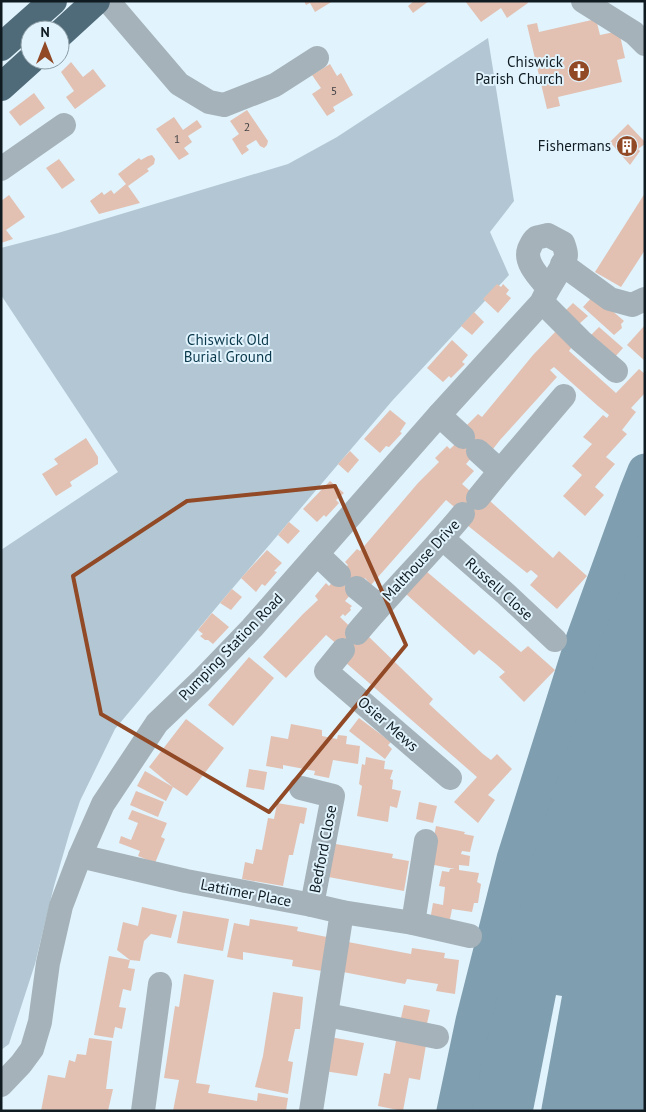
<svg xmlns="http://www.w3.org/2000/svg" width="646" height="1112" font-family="'PT Sans',sans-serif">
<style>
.green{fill:#b2c7d3}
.water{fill:#7f9eaf}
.pier{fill:#e1f3fd}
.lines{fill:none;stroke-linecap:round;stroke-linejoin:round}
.river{stroke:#7f9eaf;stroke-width:35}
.building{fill:#e2c1b3}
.minor{stroke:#a5b2b9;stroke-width:24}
.highway{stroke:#4f6b79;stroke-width:28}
.marked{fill:none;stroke:#914926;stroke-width:4;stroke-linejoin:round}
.labels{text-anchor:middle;stroke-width:4;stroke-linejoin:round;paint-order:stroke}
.number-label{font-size:12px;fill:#444446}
.poi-label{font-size:15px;fill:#101b21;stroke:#e1f3fd;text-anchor:end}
.park-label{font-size:15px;fill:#0b394c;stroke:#e1f3fd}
.street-label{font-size:15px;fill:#101b21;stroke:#e1f3fd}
</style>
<rect width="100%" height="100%" fill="#e1f3fd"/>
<polygon class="green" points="488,38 514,201 490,232 509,275 392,401 220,603 115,729 80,801 70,831 54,886 35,964 9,1044 1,1050 1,550 118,472 1,295 1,248 58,233 288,164 337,137"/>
<polygon class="water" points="645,471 645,1111 454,1111 473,1021 514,859 582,643 637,491"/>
<polygon class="pier" points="556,995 562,996 541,1111 533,1111"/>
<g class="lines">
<polyline class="river" points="454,1111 473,1021 514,859 582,643 637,491 645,471"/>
</g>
<g class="building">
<polygon points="304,1 333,1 315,12 310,3 306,5"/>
<polygon points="414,1 429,1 413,13 408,6"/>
<polygon points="465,1 527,1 528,3 507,18 501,8 481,22"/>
<polygon points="596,19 600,35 619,31 625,58 617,60 622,82 558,97 560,106 547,109 527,25 537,23 539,32"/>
<polygon points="71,62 83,77 93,69 106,86 75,109 66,97 74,91 61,72"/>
<polygon points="330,64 337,76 341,73 353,95 333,107 335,111 327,116 312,94 321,88 312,75"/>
<polygon points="34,93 45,108 20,126 9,112"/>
<polygon points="247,110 268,141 267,145 264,148 260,146 256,140 246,146 249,150 242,155 232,139 239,134 230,121"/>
<polygon points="174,117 183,130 197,120 202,127 188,136 192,142 184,148 189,154 179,160 156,129"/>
<polygon points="628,124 645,142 645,144 638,149 640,151 630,165 610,142"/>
<polygon points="152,155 155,159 154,164 147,169 149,171 128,186 140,203 99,214 90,201 102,192 104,195 111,190 114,194 126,184 118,174 139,158 141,160 148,156"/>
<polygon points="59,159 75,180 62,189 46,168"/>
<polygon points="645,193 645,250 621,287 595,272"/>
<polygon points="9,195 25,217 6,230 13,239 1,243 1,201"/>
<polygon points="497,284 501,287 503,284 509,290 506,294 511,298 498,313 483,299"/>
<polygon points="594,295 624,321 621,324 622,328 614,335 583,307"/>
<polygon points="573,303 588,316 579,324 564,312"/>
<polygon points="474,312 484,322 472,335 461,326"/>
<polygon points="645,325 645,361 627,345"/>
<polygon points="599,327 623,348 613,359 589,337"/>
<polygon points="557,330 574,344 569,351 616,393 639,369 645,374 645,393 631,408 636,412 622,430 627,434 606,457 615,464 595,487 604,495 585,516 563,496 582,475 572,466 592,444 583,437 603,415 607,418 609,415 598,406 554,367 550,370 557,377 500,440 493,449 485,442 466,464 474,471 462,484 485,504 490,501 553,558 559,551 587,576 557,609 530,585 538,576 531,570 527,573 467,525 471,521 446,500 371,585 365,578 345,601 352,606 350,608 351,610 345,616 343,614 340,617 365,641 369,637 433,699 429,704 483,754 491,760 497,754 512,769 488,795 495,800 478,823 454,802 477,777 345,662 350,655 326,635 286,678 263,657 303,614 318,600 315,596 326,583 329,586 348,565 345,562 357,549 360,551 418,483 439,462 435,458 447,446 450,449 471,429 467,425 478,414 482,417 533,355"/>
<polygon points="452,340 468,355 462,362 465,364 451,378 449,376 443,382 427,368"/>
<polygon points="390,410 406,423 400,432 402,433 389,447 386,446 380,453 364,439"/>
<polygon points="86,438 98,457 98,464 70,482 72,486 56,496 42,474 58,464 54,459"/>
<polygon points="350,451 359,460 348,473 338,464"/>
<polygon points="330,481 344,493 336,500 339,503 326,517 324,515 317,522 303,509"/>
<polygon points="289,522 300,531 288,544 278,535"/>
<polygon points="267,550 282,563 274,571 277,572 265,586 262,584 256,592 241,578"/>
<polygon points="426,571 521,652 528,646 555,670 524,702 499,677 505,672 496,664 479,650 474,655 406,594"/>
<polygon points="232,589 242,597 231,610 220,603"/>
<polygon points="212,613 229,627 213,644 208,640 205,640 200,636 203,634 198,630"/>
<polygon points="249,657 274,678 233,726 208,705"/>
<polygon points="359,718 391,742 388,745 392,749 385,759 349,731"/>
<polygon points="186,719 224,748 187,796 173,787 166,801 137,786 145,771 173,787 149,767"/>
<polygon points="291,724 322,730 322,736 337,739 338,735 347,736 346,744 360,746 358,764 333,760 329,778 314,775 315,771 283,765 283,769 266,766 271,736 288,739"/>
<polygon points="366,757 385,761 384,769 393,770 390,779 393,780 392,789 401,791 397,808 390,806 388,822 357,816 362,786 359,784 362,764 365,765"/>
<polygon points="249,769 267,772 264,790 246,787"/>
<polygon points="136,791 164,802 158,817 130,805"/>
<polygon points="419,802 437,806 433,823 416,819"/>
<polygon points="277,803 307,808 304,824 300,823 293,855 289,855 283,886 242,879 245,862 253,864 256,849 262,850 268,818 274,819"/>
<polygon points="132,810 167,823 161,837 165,839 155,863 138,856 140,851 119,843 121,836 131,840 138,823 128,819"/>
<polygon points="436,826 465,832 464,834 474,836 470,852 462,851 461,854 470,856 469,866 459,865 459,870 479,873 477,882 481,884 478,903 474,903 472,912 452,909 449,924 430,920 433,903 443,905 445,887 439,886 442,871 449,872 450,869 455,869 429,864"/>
<polygon points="330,843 393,854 392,858 409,861 404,891 323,876"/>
<polygon points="142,907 177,915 171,938 151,934 144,941 140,961 130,960 128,968 135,969 131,991 123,989 119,1007 126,1008 122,1029 115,1027 113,1038 94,1035 109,956 130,960 117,950 123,922 138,926"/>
<polygon points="183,911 229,919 223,951 177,943"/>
<polygon points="250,919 298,927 297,931 327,937 322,971 292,966 293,960 243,952 243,960 227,957 234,923 249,926"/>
<polygon points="348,942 411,954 412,948 445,953 444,958 459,960 455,994 436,991 438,984 407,979 405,984 343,972"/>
<polygon points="184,974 214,980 196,1083 210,1085 208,1093 257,1101 258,1093 288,1098 286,1111 173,1111 179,1080 164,1078 175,1006 179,1007"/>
<polygon points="273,992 303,997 300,1029 295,1029 288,1061 293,1062 288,1094 255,1087 263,1056"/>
<polygon points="404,1005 430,1010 426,1028 400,1022"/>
<polygon points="330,1037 364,1043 357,1076 324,1071"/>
<polygon points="89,1038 112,1041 106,1089 113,1089 108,1111 41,1111 48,1075 65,1078 69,1060 75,1062 77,1054 86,1055"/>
<polygon points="396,1041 426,1045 420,1080 409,1078 403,1111 378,1106 384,1073 390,1074"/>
</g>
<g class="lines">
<g class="minor">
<polyline points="108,1 179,84 209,102 224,105 275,85 317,58"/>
<polyline points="583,1 634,33 645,44"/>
<polyline points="1,169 64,125"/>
<polyline points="562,264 610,299 632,305 645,299"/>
<polyline points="542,302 581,341 616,371"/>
<polyline points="439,415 463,437"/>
<polyline points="478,451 500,471 564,396"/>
<polyline points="478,498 500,471"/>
<polyline points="443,539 506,594 555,640"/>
<polyline points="317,554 339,575"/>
<polyline points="357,588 379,606"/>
<path d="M357 633C391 592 429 555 463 514"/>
<polyline points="343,650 326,671 450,778"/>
<polyline points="301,788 333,796 312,905"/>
<polyline points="80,856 186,881 312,905 342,912 413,923 470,936"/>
<polyline points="413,923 426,841"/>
<polyline points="327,1015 437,1037"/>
<path d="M1 1085 21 1064 32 1049 40 1022 48 963 61 906 80 856 103 804 157 723 201 681 252 628 439 415 542 302C546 289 566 264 566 255 566 251 564 246 563 243L548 235C544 236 539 237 536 238 532 241 531 245 529 249 524 263 540 278 548 288"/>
<polyline points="143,1111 160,984"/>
<polyline points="311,1111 342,912"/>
</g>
<g class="highway">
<polyline points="60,34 96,1"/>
<polyline points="1,47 53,1"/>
<polyline points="1,87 31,60"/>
</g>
</g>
<path class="marked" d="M335 486 406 645 269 812 101 714 73 576 187 501Z"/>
<defs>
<g id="church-disc" transform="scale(1.125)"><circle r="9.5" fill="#914926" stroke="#e1f3fd"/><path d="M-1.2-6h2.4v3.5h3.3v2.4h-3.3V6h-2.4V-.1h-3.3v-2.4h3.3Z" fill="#fff"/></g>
<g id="building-disc" transform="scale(1.125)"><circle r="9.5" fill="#914926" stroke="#e1f3fd"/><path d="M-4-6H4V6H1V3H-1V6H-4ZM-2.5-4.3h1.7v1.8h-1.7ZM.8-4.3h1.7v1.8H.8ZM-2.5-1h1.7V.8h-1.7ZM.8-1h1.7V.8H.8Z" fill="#fff"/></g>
</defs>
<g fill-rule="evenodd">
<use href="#church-disc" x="579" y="71"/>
<use href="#building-disc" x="627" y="146"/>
</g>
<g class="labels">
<g class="number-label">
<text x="334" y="95">5</text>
<text x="247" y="131">2</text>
<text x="177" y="143">1</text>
</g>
<g class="poi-label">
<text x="563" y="67">Chiswick<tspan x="563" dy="17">Parish Church</tspan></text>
<text x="611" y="151">Fishermans</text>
</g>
<g class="park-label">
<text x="228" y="345">Chiswick Old<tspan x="228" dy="17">Burial Ground</tspan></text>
</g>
<g class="street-label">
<text transform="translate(421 560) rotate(-47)" y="5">Malthouse Drive</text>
<text transform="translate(499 589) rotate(42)" y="5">Russell Close</text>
<text transform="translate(231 647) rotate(-46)" y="5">Pumping Station Road</text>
<text transform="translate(388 724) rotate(41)" y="5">Osier Mews</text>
<text transform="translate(323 849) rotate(-79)" y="5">Bedford Close</text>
<text transform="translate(246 893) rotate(11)" y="5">Lattimer Place</text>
</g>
</g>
<rect width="646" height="1112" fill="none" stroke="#101b21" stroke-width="5"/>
<g transform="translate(45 45)"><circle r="24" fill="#e1f3fd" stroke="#8d9da5"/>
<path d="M0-4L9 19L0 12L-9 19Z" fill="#914926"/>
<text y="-8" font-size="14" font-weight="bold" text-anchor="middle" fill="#101b21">N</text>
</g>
</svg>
